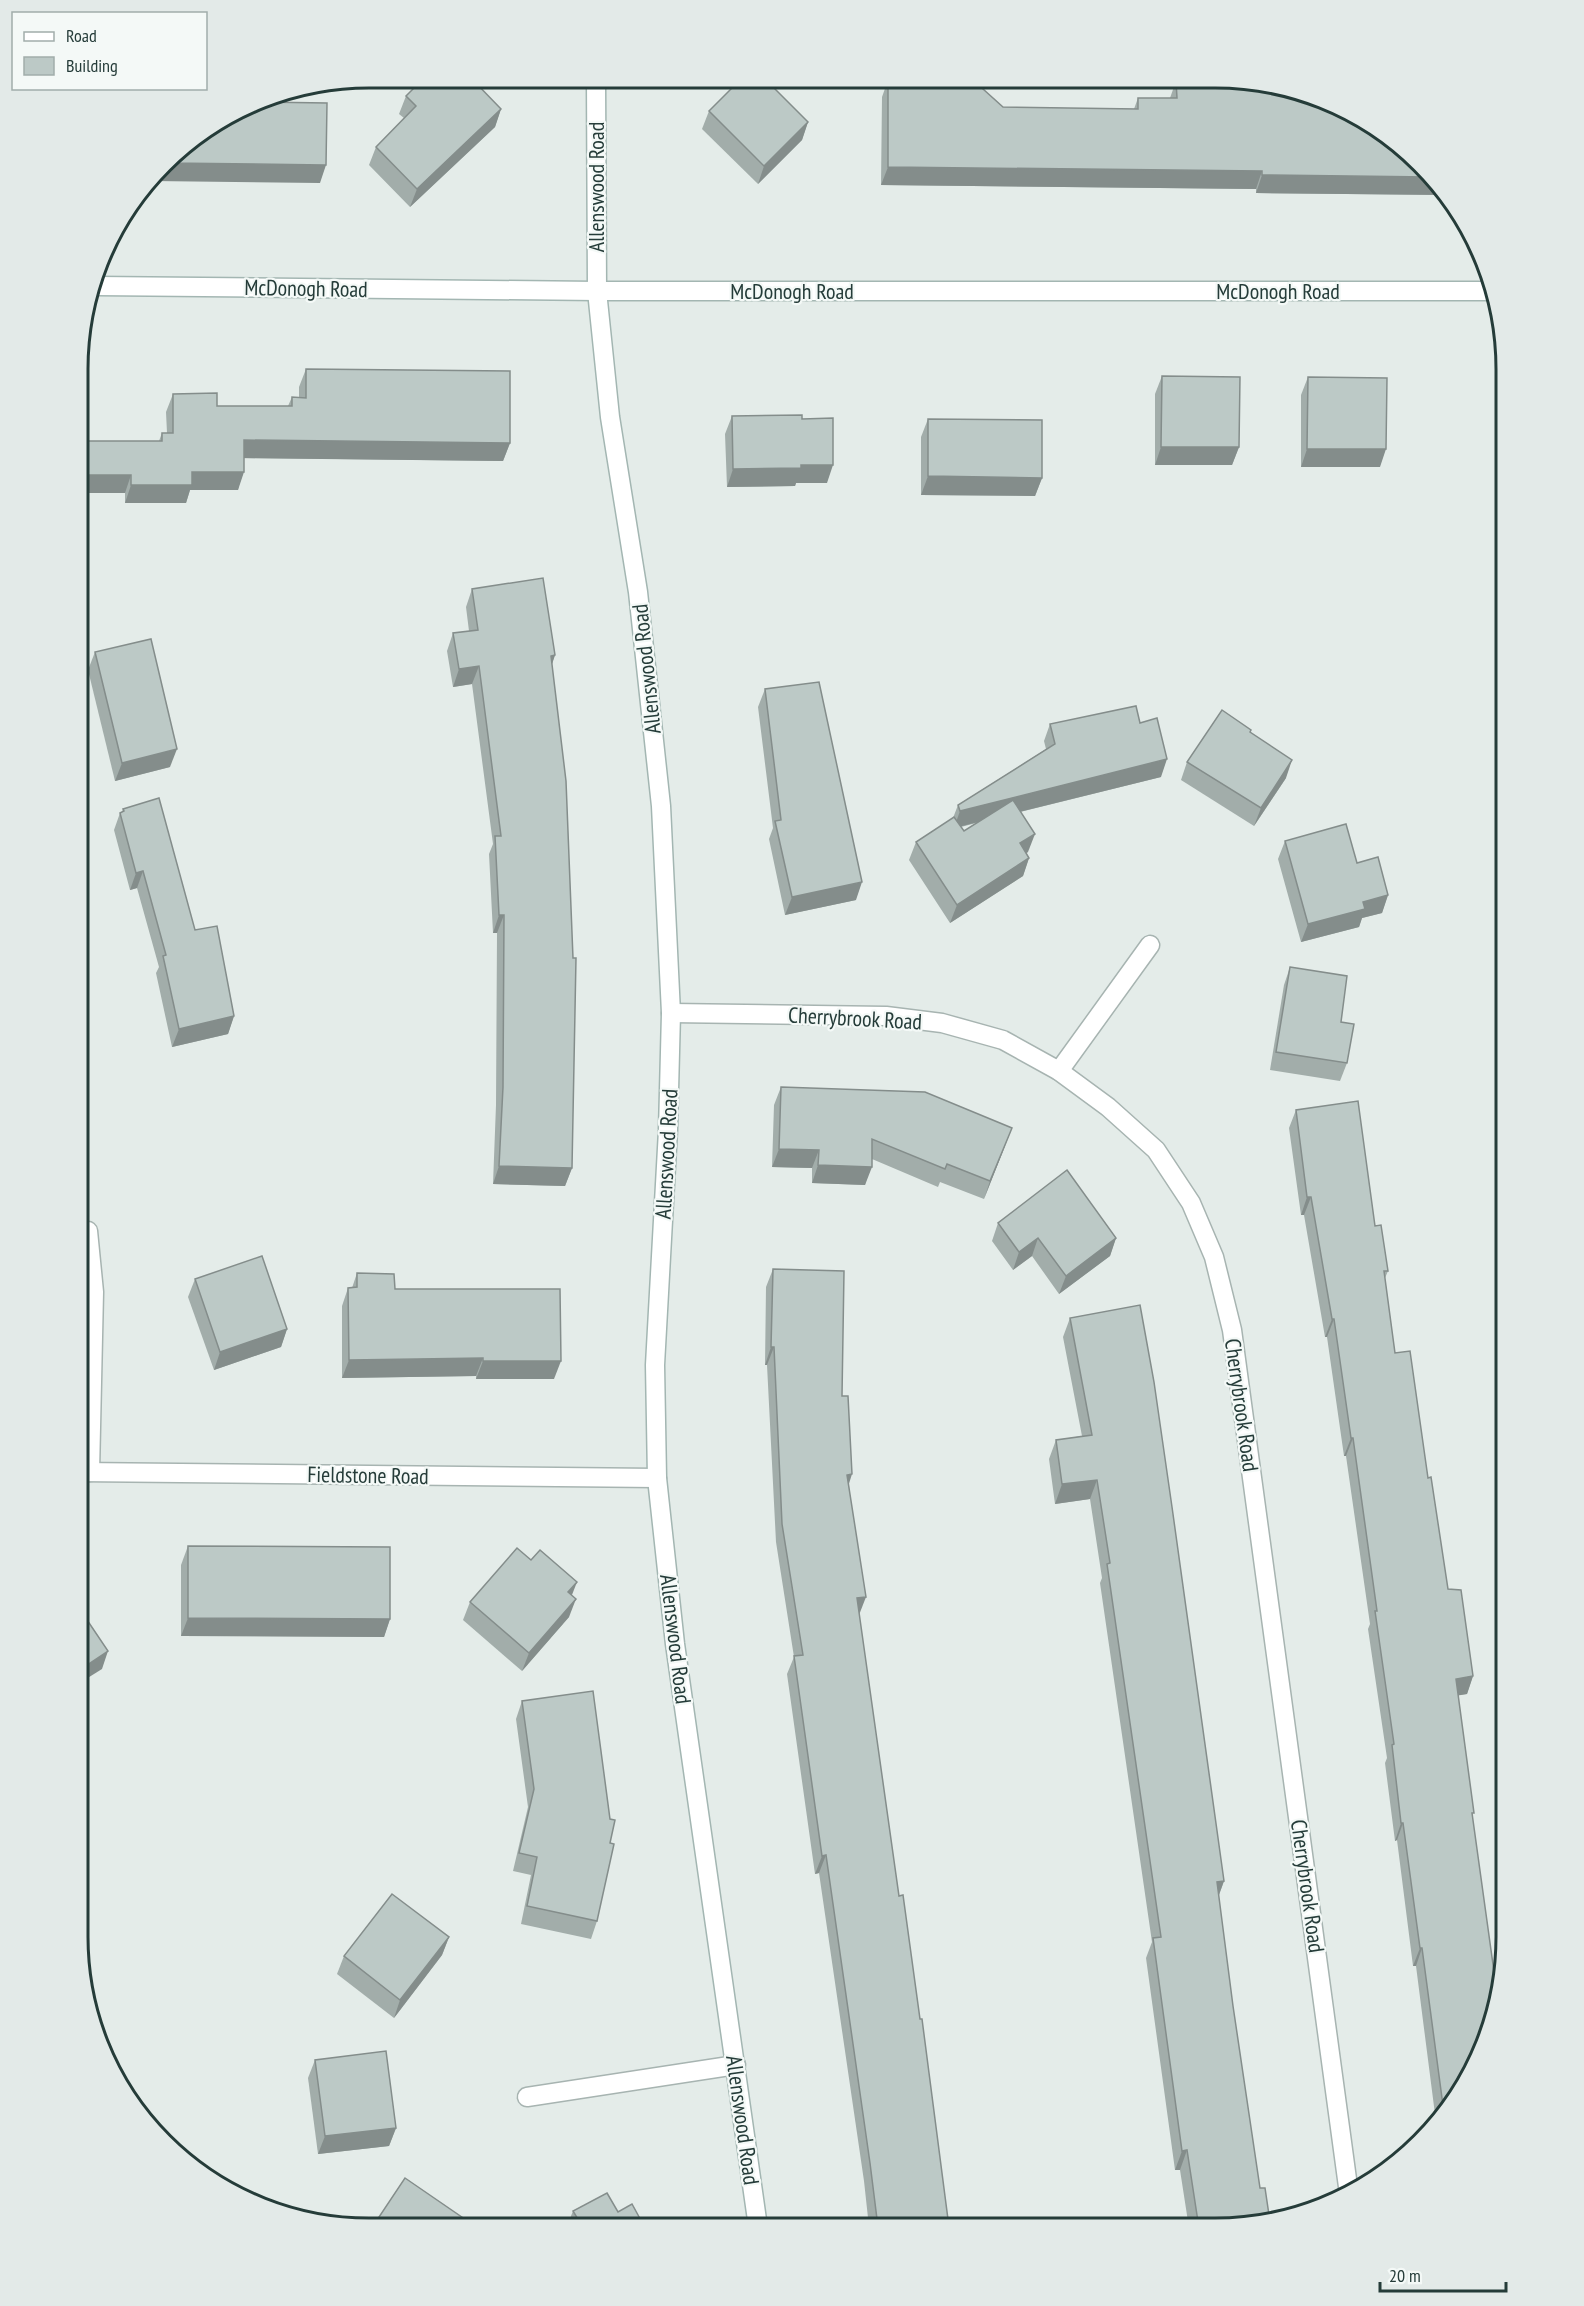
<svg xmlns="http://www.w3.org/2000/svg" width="1584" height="2306" font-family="'PT Sans Narrow',sans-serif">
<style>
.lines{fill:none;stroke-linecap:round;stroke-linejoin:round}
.street-casing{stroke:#a7b4b1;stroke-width:21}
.secondary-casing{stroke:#a3b6b2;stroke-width:21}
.street{stroke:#fff;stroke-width:18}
.secondary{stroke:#fff;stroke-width:18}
.wall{fill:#a2adaa;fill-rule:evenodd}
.shaded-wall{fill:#848d8b}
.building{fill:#bcc9c6;stroke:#848d8b;stroke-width:1.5}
.labels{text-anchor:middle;stroke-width:4.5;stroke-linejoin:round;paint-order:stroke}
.street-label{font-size:22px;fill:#253c39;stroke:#f4f9f7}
.rim{fill:none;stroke:#253c39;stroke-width:3}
</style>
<rect width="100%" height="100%" fill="#e4ece9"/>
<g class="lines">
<g class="street-casing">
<g id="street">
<polyline points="671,1013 886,1016 942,1023 1003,1040 1059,1071 1108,1107 1156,1150 1191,1203 1214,1257 1232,1330 1349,2194"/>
<polyline points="1059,1071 1150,945"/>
<polyline points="88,1231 94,1292 90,1472"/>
<polyline points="79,1472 657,1478"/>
<polyline points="527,2097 736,2065"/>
</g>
</g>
<g class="secondary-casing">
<g id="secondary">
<polyline points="596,79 597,291 610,417 638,592 661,806 671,1013 668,1130 655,1365 657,1478 675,1644 758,2227"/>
<polyline points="96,286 597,291 1488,291"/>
</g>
</g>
<use href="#street" class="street"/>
<use href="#secondary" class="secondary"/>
</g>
<g class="wall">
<polygon points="888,80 1003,107 1134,109 1138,98 1170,98 1176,81 1214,87 1445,192 1447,195 1256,193 1256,189 881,185 882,97"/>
<polygon points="406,96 501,109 495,127 410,207 369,165 376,147 404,118 399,114"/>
<polygon points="709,111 808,122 802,140 758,184 702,129"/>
<polygon points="306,369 510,443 503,461 244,458 238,490 190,490 186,503 125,503 125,493 81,441 159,441 162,433 167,433 166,412 173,394 217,406 288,406 292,397 299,398 299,387"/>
<polygon points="1162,376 1239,447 1232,465 1155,465 1155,394"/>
<polygon points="1308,377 1380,467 1301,467 1301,395"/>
<polygon points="732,416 802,419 827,483 796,483 795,486 727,487 725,434"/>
<polygon points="928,419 1042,478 1035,496 921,495 921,437"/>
<polygon points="472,589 555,655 552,664 572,1168 565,1186 493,1184 496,1105 497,933 493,933 489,854 493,844 472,684 453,687 447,651 453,633 469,631 466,607"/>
<polygon points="95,652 170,767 115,781 88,670"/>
<polygon points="765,689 856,900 785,915 769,839 773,828 758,707"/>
<path d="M1140 723 1161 777 1020 812 1028 852 1026 853 1029 858 1023 876 950 923 909 860 916 842 953 818 958 805 1046 749 1044 741 1050 724ZM976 823 964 831 961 827Z"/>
<polygon points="1250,732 1286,778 1254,826 1181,780 1187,762"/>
<polygon points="123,809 195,930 234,1016 228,1034 172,1047 156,973 159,967 137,888 130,890 114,830 120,813 122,812"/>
<polygon points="1285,841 1357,863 1388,895 1382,913 1362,918 1359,927 1301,942 1278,859"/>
<polygon points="1290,967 1341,1022 1347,1063 1340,1081 1270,1070 1284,985"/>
<polygon points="781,1087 1005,1146 984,1199 940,1182 938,1187 872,1159 865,1185 812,1183 812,1168 772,1167 774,1105"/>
<polygon points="1296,1110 1375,1226 1388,1271 1385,1278 1395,1353 1428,1478 1448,1589 1473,1676 1467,1694 1458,1695 1472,1816 1457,2099 1436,2122 1416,1966 1413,1966 1397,1840 1395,1841 1385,1763 1387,1758 1368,1629 1370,1624 1346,1456 1344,1456 1327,1337 1325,1337 1304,1215 1301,1215 1289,1128"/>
<polygon points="998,1223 1116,1238 1110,1256 1059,1294 1032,1256 1013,1270 992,1241"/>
<polygon points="773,1269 842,1396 859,1614 899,1896 949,2227 869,2227 864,2181 819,1873 815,1874 787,1674 794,1657 776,1542 767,1365 765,1365 766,1287"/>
<polygon points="357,1273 395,1289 554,1379 476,1379 476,1376 342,1378 342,1306 348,1288 352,1288"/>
<polygon points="195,1279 287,1329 281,1347 214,1370 188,1297"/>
<polygon points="1070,1318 1224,1881 1219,1895 1214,2228 1189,2228 1180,2170 1175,2170 1146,1958 1152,1942 1100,1583 1102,1578 1090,1499 1055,1504 1049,1459 1056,1440 1082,1436 1063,1337"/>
<polygon points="188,1546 390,1619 384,1637 181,1636 181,1565"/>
<polygon points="572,1595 569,1617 522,1671 463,1620 470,1602"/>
<polygon points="522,1701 610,1843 597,1921 591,1939 521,1924 531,1875 513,1871 528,1807 516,1719"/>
<polygon points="449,1937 442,1955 394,2018 337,1974 344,1956"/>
<polygon points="315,2060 396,2128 389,2146 318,2154 308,2078"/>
<polygon points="573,2211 618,2212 644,2226 567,2226"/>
</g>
<g class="shaded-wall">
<polygon points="501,109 495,127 410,207 417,189"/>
<polygon points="808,122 802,140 758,184 764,166"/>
<polygon points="167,163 326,165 320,183 152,181"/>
<polygon points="888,167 1262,171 1256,189 881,185"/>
<polygon points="1262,175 1430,177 1447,195 1256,193"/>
<polygon points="244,440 510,443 503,461 237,458"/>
<polygon points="1161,447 1239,447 1232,465 1155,465"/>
<polygon points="1307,449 1386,449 1380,467 1301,467"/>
<polygon points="801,465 833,465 827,483 796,483 795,486 727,487 733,469"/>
<polygon points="192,472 244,472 238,490 190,490 186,503 125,503 131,485"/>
<polygon points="80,475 131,475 125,493 80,493"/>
<polygon points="928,476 1042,478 1035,496 921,495"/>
<polygon points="555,655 549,673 551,656"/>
<polygon points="479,666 472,684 453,687 459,669"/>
<polygon points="177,749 170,767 115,781 122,763"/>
<polygon points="1167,759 1161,777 954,828 960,811"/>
<polygon points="1292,760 1286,778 1254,826 1261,808"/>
<polygon points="1035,834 1028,852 1014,861 1020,843"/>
<polygon points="1029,858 1023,876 950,923 957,905"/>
<polygon points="143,871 137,888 130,890 136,873"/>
<polygon points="862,882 856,900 785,915 792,897"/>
<polygon points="1388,895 1382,913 1362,918 1359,927 1301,942 1308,924 1363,902"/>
<polygon points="499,915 504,915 497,933 493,933"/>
<polygon points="234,1016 228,1034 172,1047 179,1029"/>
<polygon points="1012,1128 1005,1146 984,1199 990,1181"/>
<polygon points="779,1149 819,1150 812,1168 772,1167"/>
<polygon points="818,1165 872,1167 865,1185 812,1183"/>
<polygon points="499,1166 572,1168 565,1186 493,1184"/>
<polygon points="1307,1197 1311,1197 1304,1215 1301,1215"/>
<polygon points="1038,1238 1032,1256 1013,1270 1019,1252"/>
<polygon points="1116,1238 1110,1256 1059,1294 1066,1276"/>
<polygon points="1332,1319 1334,1319 1327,1337 1325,1337"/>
<polygon points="287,1329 281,1347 214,1370 220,1352"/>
<polygon points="771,1347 774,1347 767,1365 765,1365"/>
<polygon points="483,1358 476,1376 342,1378 349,1360"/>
<polygon points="483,1361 561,1361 554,1379 476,1379"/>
<polygon points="1351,1438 1353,1438 1346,1456 1344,1456"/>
<polygon points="852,1474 846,1493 847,1475"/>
<polygon points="1097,1480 1090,1499 1055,1504 1062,1484"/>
<polygon points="577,1582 570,1600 568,1592"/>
<polygon points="866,1597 859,1615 857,1598"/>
<polygon points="576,1599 569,1617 522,1671 529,1653"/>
<polygon points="188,1618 390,1619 384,1637 181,1636"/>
<polygon points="108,1651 102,1669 78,1684 78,1671"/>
<polygon points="1473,1676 1467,1694 1449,1697 1456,1679"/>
<polygon points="1401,1823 1403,1823 1397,1840 1395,1841"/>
<polygon points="826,1855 819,1873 815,1874 822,1856"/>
<polygon points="1224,1881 1217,1900 1217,1882"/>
<polygon points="82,1888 78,1899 78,1892"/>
<polygon points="449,1937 442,1955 394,2018 400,2000"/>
<polygon points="1420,1948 1422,1948 1416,1966 1413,1966"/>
<polygon points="396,2128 389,2146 318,2154 325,2136"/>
<polygon points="1187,2150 1180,2170 1175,2170 1182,2151"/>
</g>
<g class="building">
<polygon points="424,78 471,78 501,109 417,189 376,147 416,106 406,96"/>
<polygon points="741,79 765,79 808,122 764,166 709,111"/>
<polygon points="888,80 973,80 1003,107 1138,109 1138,98 1177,98 1176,81 1214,80 1214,87 1278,87 1325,100 1392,138 1430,177 1262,175 1262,171 888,167"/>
<polygon points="260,102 327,103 326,165 167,163 178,150"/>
<polygon points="306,369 510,371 510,443 244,440 244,472 192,472 192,485 131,485 131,475 80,475 80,428 81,441 162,441 162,433 173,433 173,394 217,393 217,406 292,406 292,397 306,398"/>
<polygon points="1162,376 1240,377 1239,447 1161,447"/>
<polygon points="1308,377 1387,378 1386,449 1307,449"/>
<polygon points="802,415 802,419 833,418 833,465 801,465 801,468 733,469 732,416"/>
<polygon points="928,419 1042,420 1042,478 928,476"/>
<polygon points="543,578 555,655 551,656 566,781 573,958 576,958 572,1168 499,1166 503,1087 504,915 499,915 495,836 501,836 479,666 459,669 453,633 478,630 472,589"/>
<polygon points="151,639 177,749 122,763 95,652"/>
<polygon points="819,682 862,882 792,897 775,821 781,820 765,689"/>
<polygon points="1136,706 1140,723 1157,718 1167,759 960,811 958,805 1055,744 1050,724"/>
<polygon points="1222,710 1251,730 1250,732 1292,760 1261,808 1187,762"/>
<polygon points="159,798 195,930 217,926 234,1016 179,1029 163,956 166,955 143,871 136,873 120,813 124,811 123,809"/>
<polygon points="1013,800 1035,834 1020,843 1029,858 957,905 916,842 954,817 964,831"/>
<polygon points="1346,824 1357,863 1378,857 1388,895 1363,902 1365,909 1308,924 1285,841"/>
<polygon points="1290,967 1347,976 1341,1022 1354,1024 1347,1063 1276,1052"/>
<polygon points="781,1087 925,1092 1012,1128 990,1181 947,1164 945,1169 872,1139 872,1167 818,1165 819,1150 779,1149"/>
<polygon points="1358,1101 1375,1226 1381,1225 1388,1271 1384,1271 1395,1353 1410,1351 1428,1478 1431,1477 1448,1589 1461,1590 1473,1676 1456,1679 1474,1813 1472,1813 1496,1986 1499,1986 1499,1988 1490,2030 1457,2099 1444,2113 1422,1948 1420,1948 1403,1823 1401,1823 1392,1745 1394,1744 1375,1611 1377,1611 1353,1438 1351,1438 1334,1319 1332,1319 1311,1197 1307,1197 1296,1110"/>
<polygon points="1067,1170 1116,1238 1066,1276 1038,1238 1019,1252 998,1223"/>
<polygon points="262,1256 287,1329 220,1352 195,1279"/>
<polygon points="773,1269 844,1271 842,1396 848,1396 852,1474 847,1475 866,1597 857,1598 899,1896 903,1895 920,2019 922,2019 949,2227 878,2227 870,2163 826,1855 822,1856 794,1656 803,1655 782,1524 774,1347 771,1347"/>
<polygon points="357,1273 394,1274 395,1289 560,1289 561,1361 483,1361 483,1358 349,1360 348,1288 357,1287"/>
<polygon points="1140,1305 1154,1382 1172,1507 1224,1881 1217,1882 1233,2006 1260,2188 1265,2188 1269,2215 1214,2228 1199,2228 1187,2150 1182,2151 1153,1938 1161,1937 1107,1564 1110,1563 1097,1480 1062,1484 1056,1440 1092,1435 1070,1318"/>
<polygon points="188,1546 390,1547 390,1619 188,1618"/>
<polygon points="517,1548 531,1560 540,1550 577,1582 568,1592 576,1599 529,1653 470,1602"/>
<polygon points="79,1608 108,1651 78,1671"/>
<polygon points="593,1691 610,1819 615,1820 610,1843 614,1844 597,1921 527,1906 537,1857 519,1853 534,1789 522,1701"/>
<polygon points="78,1884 82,1888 78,1892"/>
<polygon points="392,1894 449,1937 400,2000 344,1956"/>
<polygon points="386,2051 396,2128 325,2136 315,2060"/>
<polygon points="405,2178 469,2222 467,2226 373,2226"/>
<polygon points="607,2193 618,2212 632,2204 644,2226 582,2226 573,2211"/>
</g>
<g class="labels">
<g class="street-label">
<text transform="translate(596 187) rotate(-90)" y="8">Allenswood Road</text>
<text transform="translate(306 288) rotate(1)" y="8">McDonogh Road</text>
<text x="792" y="299">McDonogh Road</text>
<text x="1278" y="299">McDonogh Road</text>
<text transform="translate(646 669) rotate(-96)" y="8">Allenswood Road</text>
<text transform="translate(855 1018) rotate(3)" y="8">Cherrybrook Road</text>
<text transform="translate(666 1154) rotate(-87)" y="8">Allenswood Road</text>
<text transform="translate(1242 1405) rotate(82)" y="8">Cherrybrook Road</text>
<text transform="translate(368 1475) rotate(1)" y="8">Fieldstone Road</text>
<text transform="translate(676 1639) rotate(83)" y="8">Allenswood Road</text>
<text transform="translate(1308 1886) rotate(82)" y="8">Cherrybrook Road</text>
<text transform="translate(743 2120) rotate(82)" y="8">Allenswood Road</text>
</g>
</g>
<path d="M0 0H1584V2306H0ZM369 88H1215A281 281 0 0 1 1496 369V1937A281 281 0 0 1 1215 2218H369A281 281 0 0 1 88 1937V369A281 281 0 0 1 369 88Z" fill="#e3eae8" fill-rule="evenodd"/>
<path class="rim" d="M369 88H1215A281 281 0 0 1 1496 369V1937A281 281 0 0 1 1215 2218H369A281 281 0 0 1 88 1937V369A281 281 0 0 1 369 88Z"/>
<rect x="12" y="12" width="195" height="78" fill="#f4f9f7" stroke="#a1adab" stroke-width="1.5"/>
<rect x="24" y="32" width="30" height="9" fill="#ffffff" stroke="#a1adab" stroke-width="1.5"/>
<text x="66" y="42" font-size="18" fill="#253c39">Road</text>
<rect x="24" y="57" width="30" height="18" fill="#bcc9c6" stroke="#a1adab" stroke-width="1.5"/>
<text x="66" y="72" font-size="18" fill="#253c39">Building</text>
<path d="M1380 2282v9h126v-9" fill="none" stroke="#253c39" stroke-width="3"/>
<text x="1389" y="2282" font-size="18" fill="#253c39" stroke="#f4f9f7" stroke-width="4.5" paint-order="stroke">20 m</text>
</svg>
